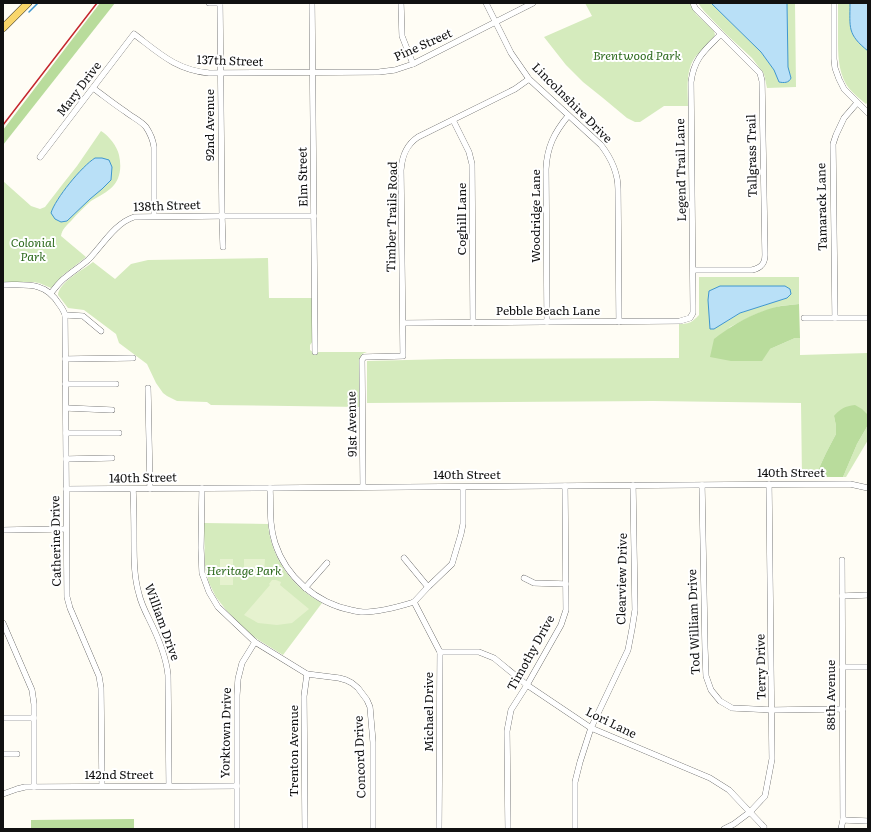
<svg xmlns="http://www.w3.org/2000/svg" width="871" height="832" font-family="Literata,serif">
<style>
.green{fill:#d5ebbd;fill-rule:evenodd}
.forest{fill:#b9dc9c}
.pitch{fill:#e6f2cf}
.water{fill:#b9e0f7;stroke:#3f96cf}
.lines{fill:none;stroke-linecap:round;stroke-linejoin:round}
.stream{stroke:#3f96cf;stroke-width:1.5}
.minor-casing{stroke:#444;stroke-width:6}
.major-casing{stroke:#222;stroke-width:8}
.minor{stroke:#fff;stroke-width:5.5}
.major{stroke:#f9d66b;stroke-width:7}
.rail{stroke:#c4262e;stroke-width:1.5}
.labels{text-anchor:middle;stroke-width:4;stroke-linejoin:round;paint-order:stroke}
.street-label{font-size:12px;fill:#111;stroke:#fff}
.park-label{font-size:12px;font-style:italic;fill:#2f6b1f;stroke:#fff}
</style>
<rect width="100%" height="100%" fill="#fffdf5"/>
<g class="green">
<path d="M585 3H690L696 14 714 31 715 35C711 43 702 49 696 56 685 70 688 89 688 106H664L640 122H635L627 118 603 98 583 82 566 65 544 37 592 16Z"/>
<polygon points="698,3 711,3 761,52 774,70 779,82 787,82 791,76 788,70 788,67 787,6 787,3 795,3 796,87 767,88 764,74 752,58 726,34 704,11"/>
<path d="M838 3H868V102L866 104C859 98 851 92 846 84 838 70 838 54 838 38 838 26 838 15 838 3Z"/>
<path d="M101 131C109 136 117 146 119 155 122 168 120 181 110 189 104 194 97 197 91 201 84 207 77 214 71 221 67 225 62 229 61 236L86 257 81 261 63 275 51 288 39 283 33 282H3V181L31 206 40 209 45 207 62 185 77 166Z"/>
<path d="M268 258 269 298H312L313 341 310 345V350L313 352H367L362 354 360 358V407L211 405 207 402 177 401 167 396 163 393 156 383 147 364 119 343 116 334 84 310 68 308 58 295C59 282 83 270 93 262L115 279 131 264 148 260Z"/>
<path d="M699 277H799V304L780 306 756 314 730 327 712 353 711 357 770 349 795 338H800V355L868 353V417V415L834 416 836 426V434L826 453 815 477 802 478 801 403 653 401 367 403V361L447 359 679 358V324C690 324 692 322 699 315ZM720 286H785L787 298 740 313 726 322Z"/>
<polygon points="868,425 868,440 846,477 843,477 857,444"/>
<path d="M204 523 268 524C271 558 292 587 322 603L283 655 257 639 247 631 226 610 216 597 209 583 205 568Z"/>
</g>
<g class="forest">
<polygon points="100,3 115,3 3,145 3,130"/>
<path d="M799 304 800 338H795L770 349 762 361H731L710 357 714 339C733 324 756 311 781 306 787 305 793 305 799 304Z"/>
<path d="M855 405 862 409 868 415V425L857 444 843 477H815L826 453 836 434V426L834 416C840 409 845 406 855 405Z"/>
<polygon points="134,819 134,829 31,829 31,820"/>
</g>
<g class="pitch">
<rect x="220" y="559" width="13" height="26"/>
<polygon points="244,559 265,559 264,575 244,575"/>
<polygon points="272,580 276,580 281,582 280,585 309,609 292,623 277,625 258,623 244,615 270,585 269,584"/>
</g>
<g class="water">
<path d="M711 3H787L788 67 791 78C789 83 784 83 779 82L774 70 761 52Z"/>
<path d="M850 3H868V51C847 34 850 28 850 3Z"/>
<path d="M95 158H102L109 160 112 167 111 180 102 189 90 199 67 221 61 222 55 219 51 213C55 199 82 166 95 158Z"/>
<polygon points="720,286 785,286 790,289 791,294 787,298 740,313 714,329 710,329 708,300 709,291"/>
</g>
<g class="lines">
<polyline class="stream" points="29,12 38,3"/>
<g class="minor-casing">
<g id="minor">
<polyline points="209,3 220,3"/>
<polyline points="220,3 222,216 223,247"/>
<polyline points="312,3 315,352"/>
<polyline points="401,3 402,36 413,64"/>
<path d="M486 3 511 53 529 79 601 145C611 158 618 173 618 189L619 322"/>
<polyline points="834,3 834,59 835,68 839,79 844,89 868,113"/>
<path d="M93 88C104 96 115 105 126 112 132 117 141 121 146 127 150 133 153 140 154 147V216"/>
<polyline points="453,120 469,152 472,164 473,323"/>
<path d="M40 157 134 34C159 53 176 70 209 73L379 72 395 70 413 64 533 3"/>
<path d="M693 270H752C761 268 765 264 765 255L762 81 760 73 695 8 693 3"/>
<path d="M3 285C26 285 45 281 59 304 62 308 64 311 65 315L67 597 70 608 99 676 101 688 102 786"/>
<path d="M51 293C56 287 60 281 66 277 73 271 81 266 88 260 102 246 115 223 134 217L222 216H314"/>
<polyline points="65,315 83,316 101,331"/>
<polyline points="804,318 868,318"/>
<polyline points="835,318 833,144 836,135 844,118 857,103"/>
<path d="M547 322 546 169C547 147 554 133 568 116"/>
<path d="M403 323 680 321 690 318 693 313V305L691 82C694 58 705 50 721 34"/>
<polyline points="65,359 133,358"/>
<polyline points="65,384 116,384"/>
<polyline points="148,388 150,489"/>
<polyline points="66,408 112,410"/>
<polyline points="66,433 119,433"/>
<polyline points="66,459 112,458"/>
<polyline points="702,485 705,648 706,676 711,690 720,701 732,708 772,710 843,709"/>
<path d="M363 487 362 360 364 357 403 356 401 170C402 156 406 145 418 137L515 89 529 79"/>
<polyline points="202,488 201,548 202,573 209,592 218,607 255,642 307,674 339,678 346,680 352,683 358,688 367,700 370,707 373,742 373,829"/>
<path d="M270 488C271 507 269 525 275 543 286 577 316 603 351 610 355 611 359 612 363 612 380 612 398 607 414 602"/>
<polyline points="66,489 270,488 850,484 868,488"/>
<path d="M133 489C134 507 134 524 134 542 134 559 134 577 139 594 141 603 145 611 149 619 158 637 166 655 168 675L169 786"/>
<polyline points="3,530 66,529"/>
<polyline points="404,558 428,587"/>
<polyline points="524,578 534,583 566,584"/>
<polyline points="305,588 327,563"/>
<polyline points="842,596 868,595"/>
<polyline points="414,602 440,652 439,829"/>
<polyline points="414,602 428,587 452,564 461,534 463,524 463,487"/>
<polyline points="3,623 32,690 34,704 34,787"/>
<polyline points="440,652 479,652 494,658 527,685 591,728 710,778 729,790 764,827"/>
<polyline points="842,667 868,667"/>
<polyline points="3,718 34,718"/>
<polyline points="3,754 17,754"/>
<polyline points="3,794 17,789 25,787 237,786"/>
<polyline points="843,820 868,821"/>
<polyline points="237,829 237,695 238,679 242,663 255,642"/>
<polyline points="305,829 304,696 307,674"/>
<polyline points="508,829 507,731 511,710 527,685 561,625 566,610 565,486"/>
<polyline points="575,829 575,782 580,762 591,728 628,650 632,629 635,610 633,485"/>
<polyline points="724,829 734,824 750,812 765,796 772,759 769,484"/>
<polyline points="841,829 843,820 842,560"/>
</g>
</g>
<g class="major-casing">
<polyline id="major" points="3,28 28,3"/>
</g>
<use href="#minor" class="minor"/>
<use href="#major" class="major"/>
<polyline class="rail" points="3,125 97,3"/>
</g>
<g class="labels">
<g class="street-label">
<text transform="translate(423 45) rotate(-24)" y="4">Pine Street</text>
<text transform="translate(230 61) rotate(2)" y="4">137th Street</text>
<text transform="translate(79 89) rotate(-53)" y="4">Mary Drive</text>
<text transform="translate(572 103) rotate(45)" y="4">Lincolnshire Drive</text>
<text transform="translate(210 125) rotate(-90)" y="4">92nd Avenue</text>
<text transform="translate(752 156) rotate(-91)" y="4">Tallgrass Trail</text>
<text transform="translate(681 170) rotate(-91)" y="4">Legend Trail Lane</text>
<text transform="translate(303 177) rotate(-91)" y="4">Elm Street</text>
<text transform="translate(167 206) rotate(-2)" y="4">138th Street</text>
<text transform="translate(822 207) rotate(-91)" y="4">Tamarack Lane</text>
<text transform="translate(536 216) rotate(-90)" y="4">Woodridge Lane</text>
<text transform="translate(392 217) rotate(-89)" y="4">Timber Trails Road</text>
<text transform="translate(462 219) rotate(-90)" y="4">Coghill Lane</text>
<text x="548" y="315">Pebble Beach Lane</text>
<text transform="translate(352 424) rotate(-91)" y="4">91st Avenue</text>
<text x="791" y="477">140th Street</text>
<text x="467" y="479">140th Street</text>
<text transform="translate(143 478) rotate(-1)" y="4">140th Street</text>
<text transform="translate(56 541) rotate(-91)" y="4">Catherine Drive</text>
<text transform="translate(622 579) rotate(-89)" y="4">Clearview Drive</text>
<text transform="translate(162 622) rotate(70)" y="4">William Drive</text>
<text transform="translate(694 622) rotate(-92)" y="4">Tod William Drive</text>
<text transform="translate(531 653) rotate(-61)" y="4">Timothy Drive</text>
<text transform="translate(761 667) rotate(-91)" y="4">Terry Drive</text>
<text transform="translate(831 695) rotate(-90)" y="4">88th Avenue</text>
<text transform="translate(429 712) rotate(-90)" y="4">Michael Drive</text>
<text transform="translate(611 723) rotate(26)" y="4">Lori Lane</text>
<text transform="translate(226 733) rotate(-89)" y="4">Yorktown Drive</text>
<text transform="translate(294 751) rotate(-90)" y="4">Trenton Avenue</text>
<text transform="translate(360 757) rotate(-92)" y="4">Concord Drive</text>
<text x="119" y="779">142nd Street</text>
</g>
<g class="park-label">
<text x="637" y="60">Brentwood Park</text>
<text x="33" y="247">Colonial<tspan x="33" dy="14">Park</tspan></text>
<text x="244" y="575">Heritage Park</text>
</g>
</g>
<rect width="871" height="832" fill="none" stroke="#111111" stroke-width="8"/>
</svg>
